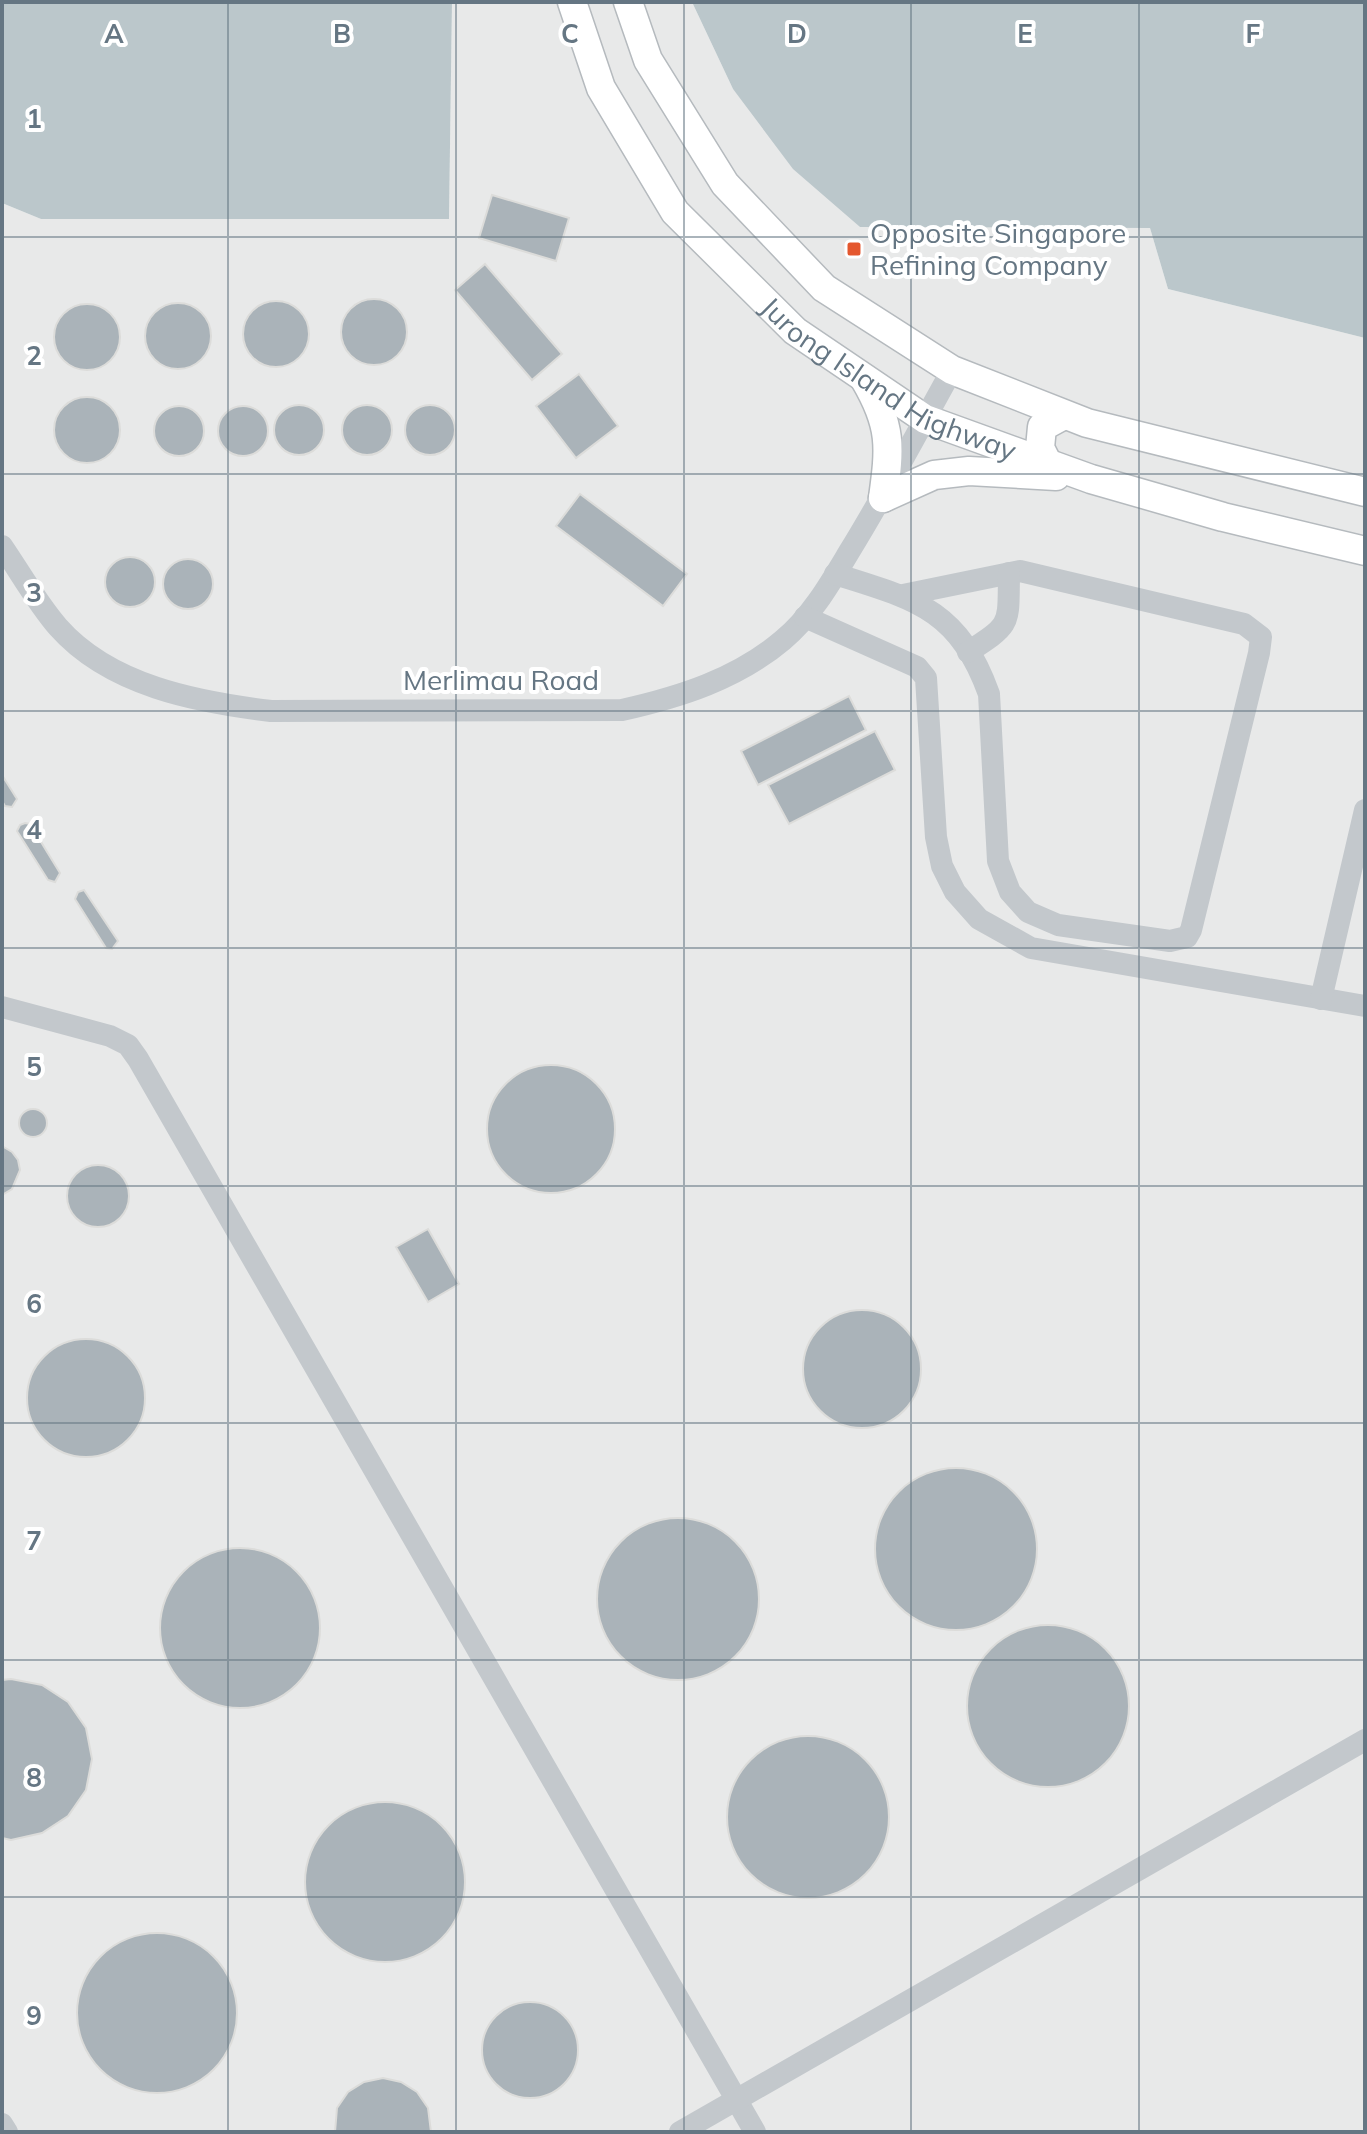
<svg xmlns="http://www.w3.org/2000/svg" width="1367" height="2134" font-family="Mulish,sans-serif">
<style>
.built{fill:#e8e9e9}
.water{fill:#bbc7cb}
.building{fill:#aab3b9;stroke:#dcdcda;stroke-width:2}
.lines{fill:none;stroke-linecap:round;stroke-linejoin:round}
.major-casing{stroke:#b5babe;stroke-width:31}
.minor{stroke:#c3c8cc;stroke-width:22}
.major{stroke:#fff;stroke-width:28}
.grid{fill:none;stroke:#657683;stroke-width:2;stroke-opacity:0.55}
.poi-dot{fill:#e4572e;stroke:#fff;stroke-width:3}
.labels{text-anchor:middle;stroke-width:8;stroke-linejoin:round;paint-order:stroke}
.poi-label{font-size:28px;fill:#657683;stroke:#fff;text-anchor:start}
.street-label{font-size:28px;fill:#657683;stroke:#fff}
.grid-label{font-size:26px;text-anchor:middle;font-weight:bold;fill:#657683;stroke:#fff;stroke-width:8;stroke-linejoin:round;paint-order:stroke}
</style>
<rect width="100%" height="100%" fill="#fafaf8"/>
<polygon class="built" points="452,2 692,2 733,89 860,227 1150,228 1168,289 1365,338 1365,2132 2,2132 2,203 41,219 449,218"/>
<g class="water">
<polygon points="2,2 452,2 449,219 41,219 2,203"/>
<polygon points="692,2 1365,2 1365,338 1168,289 1150,228 860,227 793,169 733,89"/>
</g>
<g class="building">
<polygon points="492,195 569,218 556,261 479,238"/>
<polygon points="485,264 562,354 532,380 455,290"/>
<circle cx="374" cy="332" r="33"/>
<circle cx="276" cy="334" r="33"/>
<circle cx="178" cy="336" r="33"/>
<circle cx="87" cy="337" r="33"/>
<polygon points="579,374 618,426 576,458 536,406"/>
<circle cx="87" cy="430" r="33"/>
<circle cx="367" cy="430" r="25"/>
<circle cx="299" cy="430" r="25"/>
<circle cx="430" cy="430" r="25"/>
<circle cx="179" cy="431" r="25"/>
<circle cx="243" cy="431" r="25"/>
<polygon points="580,494 687,574 663,606 556,526"/>
<circle cx="130" cy="582" r="25"/>
<circle cx="188" cy="584" r="25"/>
<polygon points="849,696 866,730 758,785 741,751"/>
<polygon points="875,731 895,770 789,824 768,785"/>
<polygon points="2,775 17,799 12,807 5,806 2,801"/>
<polygon points="25,823 30,824 60,873 55,882 48,880 17,831 20,825"/>
<polygon points="84,890 118,941 112,949 106,948 75,899 78,892"/>
<circle cx="551" cy="1129" r="64"/>
<circle cx="33" cy="1123" r="14"/>
<polygon points="2,1146 12,1152 18,1160 20,1170 12,1189 2,1195"/>
<circle cx="98" cy="1196" r="31"/>
<polygon points="428,1229 459,1284 428,1302 396,1247"/>
<circle cx="862" cy="1369" r="59"/>
<circle cx="86" cy="1398" r="59"/>
<circle cx="956" cy="1549" r="81"/>
<circle cx="678" cy="1599" r="81"/>
<circle cx="240" cy="1628" r="80"/>
<circle cx="1048" cy="1706" r="81"/>
<polygon points="11,1679 42,1685 68,1702 86,1728 92,1759 86,1790 68,1816 42,1833 11,1840 2,1838 2,1680"/>
<circle cx="808" cy="1817" r="81"/>
<circle cx="385" cy="1882" r="80"/>
<circle cx="157" cy="2013" r="80"/>
<circle cx="530" cy="2050" r="48"/>
<polygon points="383,2078 401,2082 417,2092 428,2108 431,2132 335,2132 337,2108 348,2092 364,2082"/>
</g>
<g class="lines">
<g class="major-casing">
<g id="major">
<path id="s1" d="M572 2 601 88 675 212 795 331 925 419 1091 479 1223 517 1365 551"/>
<polyline points="628,2 648,60 725,184 824,288 952,370 1087,423 1365,492"/>
<path d="M865 380C892 426 890 447 883 498"/>
<polyline points="1048,464 1040,448 1042,427 1064,415"/>
<polyline points="883,498 934,475 969,471 1056,476"/>
</g>
</g>
<g class="minor">
<path d="M2 546C20 572 37 603 58 627 110 686 197 702 271 711L622 710C680 697 737 679 783 640 811 617 831 582 849 552 886 492 918 431 952 370"/>
<path d="M835 574C914 599 958 608 989 694L998 861 1010 892 1028 912 1058 925 1170 941 1187 937 1191 930 1259 653 1261 637 1244 624 1020 571 903 595"/>
<polyline points="805,617 917,667 926,678 936,837 942,866 955,892 979,919 1031,948 1365,1006"/>
<path d="M968 652C1013 623 1008 625 1009 573"/>
<polyline points="1321,999 1365,810"/>
<polyline points="2,1007 110,1036 128,1045 138,1059 755,2132"/>
<polyline points="2,2124 7,2132"/>
<polyline points="680,2132 1365,1740"/>
</g>
<use href="#major" class="major"/>
</g>
<path class="grid" d="M228 2V2132M456 2V2132M684 2V2132M911 2V2132M1139 2V2132M2 237H1365M2 474H1365M2 711H1365M2 948H1365M2 1186H1365M2 1423H1365M2 1660H1365M2 1897H1365"/>
<rect class="poi-dot" x="846" y="241" width="16" height="16" rx="4"/>
<g class="labels">
<g class="poi-label">
<text x="870" y="243">Opposite Singapore<tspan x="870" dy="32">Refining Company</tspan></text>
</g>
<g class="street-label">
<text dy="10" stroke="none"><textPath href="#s1" startOffset="510">Jurong Island Highway</textPath></text>
<text x="501" y="690">Merlimau Road</text>
</g>
</g>
<g class="grid-label">
<text x="114" y="43">A</text>
<text x="342" y="43">B</text>
<text x="570" y="43">C</text>
<text x="797" y="43">D</text>
<text x="1025" y="43">E</text>
<text x="1253" y="43">F</text>
<text x="34" y="128">1</text>
<text x="34" y="365">2</text>
<text x="34" y="602">3</text>
<text x="34" y="839">4</text>
<text x="34" y="1076">5</text>
<text x="34" y="1313">6</text>
<text x="34" y="1550">7</text>
<text x="34" y="1787">8</text>
<text x="34" y="2025">9</text>
</g>
<rect width="1367" height="2134" fill="none" stroke="#657683" stroke-width="8"/>
</svg>
